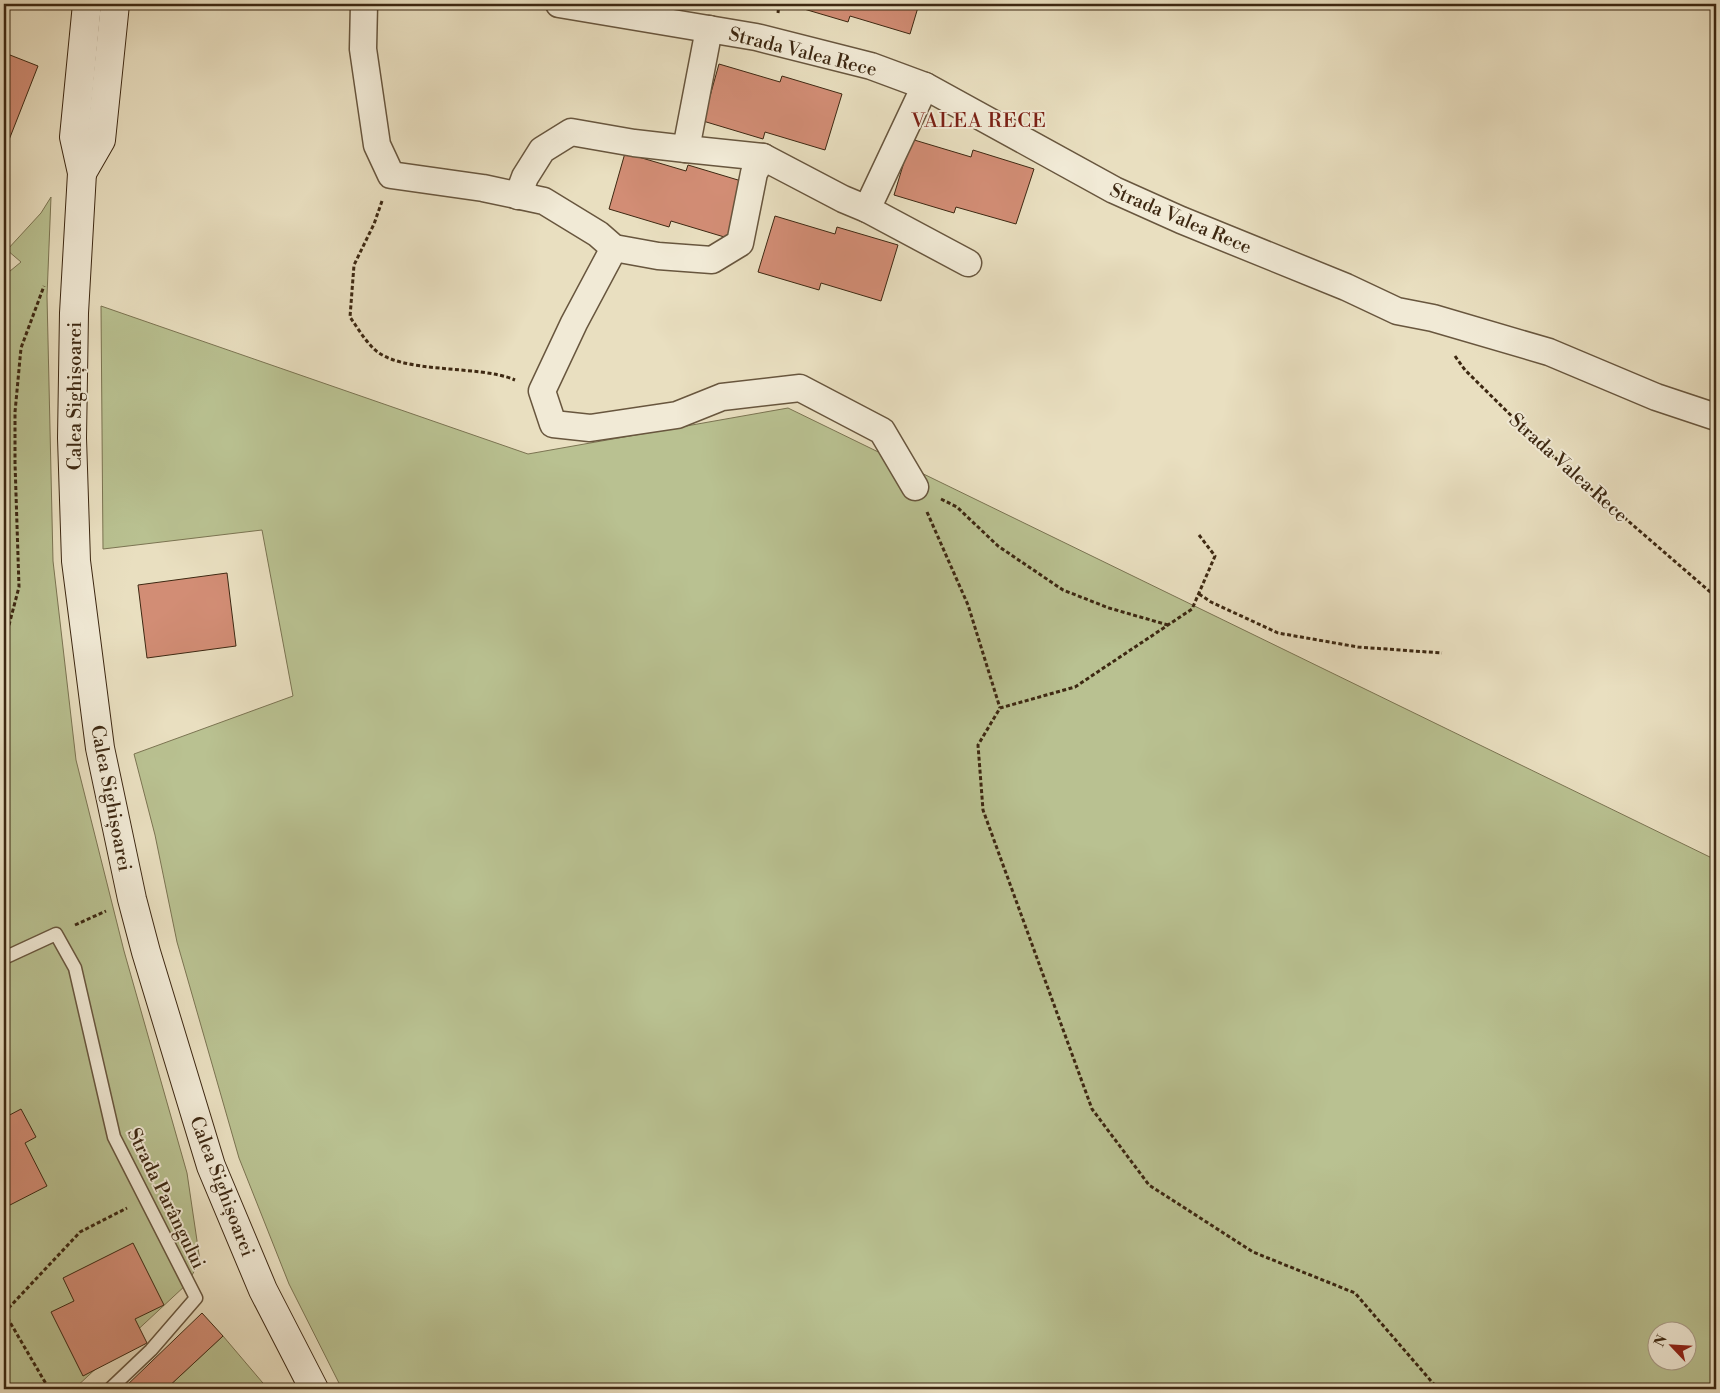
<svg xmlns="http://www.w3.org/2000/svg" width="1720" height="1393" font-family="'Libre Bodoni',serif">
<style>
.green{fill:#b9c191;stroke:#7b7452;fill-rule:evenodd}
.building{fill:#d28d75;stroke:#3d2812}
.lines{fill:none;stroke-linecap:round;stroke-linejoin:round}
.service-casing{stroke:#68563e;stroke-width:15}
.minor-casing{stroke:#68563e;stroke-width:29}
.secondary-casing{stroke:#3d2812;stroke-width:30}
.path{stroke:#3d2812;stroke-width:3;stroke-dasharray:4 2.5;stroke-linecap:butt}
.service{stroke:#f1ead6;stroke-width:12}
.minor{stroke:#f1ead6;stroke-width:26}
.secondary{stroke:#f1ead6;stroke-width:28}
.labels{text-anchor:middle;stroke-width:4;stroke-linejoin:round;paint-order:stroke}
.street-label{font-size:19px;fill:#3d2812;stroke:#f1ead6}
.neighbourhood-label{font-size:20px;letter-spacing:1px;fill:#7a1f14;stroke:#f1ead6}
</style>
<rect width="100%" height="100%" fill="#e9dfc0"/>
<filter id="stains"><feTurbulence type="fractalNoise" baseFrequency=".004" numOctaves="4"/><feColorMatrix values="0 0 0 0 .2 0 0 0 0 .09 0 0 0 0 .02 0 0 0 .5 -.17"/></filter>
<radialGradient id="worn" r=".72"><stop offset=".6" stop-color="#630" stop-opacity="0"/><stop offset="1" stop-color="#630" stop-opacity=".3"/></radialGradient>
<g class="green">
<polygon points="51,197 47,296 53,561 76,760 124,951 187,1173 200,1261 187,1284 74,1389 4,1389 4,276 21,262 7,250 41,213"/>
<path d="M101 306 528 454 788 408 1716 860V1389H342L289 1284 239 1158 177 942 155 835 134 754 293 696 262 530 103 549ZM1658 1330H1688V1360H1658Z"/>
<polygon points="223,1336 268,1389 166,1389"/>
</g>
<g class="building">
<polygon points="787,4 919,4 910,34 850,16 848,22"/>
<polygon points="10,55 38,66 7,145 4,144 4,72"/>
<polygon points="719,64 780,82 782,76 842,94 825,150 765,132 763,139 703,121"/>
<polygon points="911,139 971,157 973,150 1034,169 1016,224 956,207 954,213 894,195"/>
<polygon points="625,153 686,171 688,165 748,183 731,239 671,221 669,227 609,209"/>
<polygon points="775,216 835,234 837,227 898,245 881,301 821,283 819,290 758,272"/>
<polygon points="227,573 236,646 147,658 138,585"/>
<polygon points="21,1109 36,1137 25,1143 47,1186 10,1205 4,1196 4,1118"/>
<polygon points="133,1243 164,1305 135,1319 147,1343 83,1376 51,1312 74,1301 63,1278"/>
<polygon points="202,1313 223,1336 166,1389 123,1389"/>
</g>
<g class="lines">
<g class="service-casing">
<polyline id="service" points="4,958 56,934 75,968 114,1137 196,1298 151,1350 110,1389"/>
</g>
<g class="minor-casing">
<g id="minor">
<polyline points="364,4 363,49 377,145 391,175 483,188 544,201 598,234 614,248 658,256 712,260 740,243 754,173 763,157"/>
<polyline points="559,4 756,37 871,66 925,86 1114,190 1181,220 1346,287 1397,311 1433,318 1549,352 1656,397 1716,417"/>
<polyline points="686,149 763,157 843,199 867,209 925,86"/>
<polyline points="518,196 525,177 542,150 571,132 634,143 686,149 709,29"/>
<polyline points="867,209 968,263"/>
<polyline points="614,248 574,323 542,391 553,424 590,428 677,415 722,397 800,388 882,431 915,487"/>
</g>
</g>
<g class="secondary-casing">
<g id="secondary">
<polyline points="87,4 74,137 82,173 74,313 72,438 76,561 100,748 132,899 146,952 211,1166 263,1290 314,1389"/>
<polyline points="82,173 101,140 115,4"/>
</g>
</g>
<g class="path">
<polyline points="778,13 779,4"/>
<path d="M382 201 374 224 354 265 350 317C357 327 364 339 373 348 399 375 478 364 515 380"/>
<polyline points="1455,356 1465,370 1545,449 1716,597"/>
<polyline points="941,499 957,507 998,546 1063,590 1109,608 1168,625"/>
<polyline points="927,512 968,605 1000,708"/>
<polyline points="1199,535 1215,556 1192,609 1075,687 1000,708 978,745 983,810 1092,1109 1149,1185 1253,1252 1355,1293 1438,1389"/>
<polyline points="1199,594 1211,602 1278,633 1358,647 1442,653"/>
<polyline points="4,644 19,587 15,463 15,412 21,348 44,286"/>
<polyline points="75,925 106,911"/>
<polyline points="4,1312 49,1389"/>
<polyline points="4,1313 80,1232 127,1208"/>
</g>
<use href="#service" class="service"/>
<use href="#minor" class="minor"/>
<use href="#secondary" class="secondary"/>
</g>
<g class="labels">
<g class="street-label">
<text transform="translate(803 51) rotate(14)" y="7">Strada Valea Rece</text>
<text transform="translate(1181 218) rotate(23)" y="7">Strada Valea Rece</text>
<text transform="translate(74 396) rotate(-90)" y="7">Calea Sighișoarei</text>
<text transform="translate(1569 467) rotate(42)" y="7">Strada Valea Rece</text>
<text transform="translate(112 798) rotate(79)" y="7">Calea Sighișoarei</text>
<text transform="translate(223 1186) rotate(69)" y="7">Calea Sighișoarei</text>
<text transform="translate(167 1198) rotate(64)" y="7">Strada Parângului</text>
</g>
<g class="neighbourhood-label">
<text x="979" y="127">VALEA RECE</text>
</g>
</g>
<rect width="1720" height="1393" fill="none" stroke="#e9dfc0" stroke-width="20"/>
<rect x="5" y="5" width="1710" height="1383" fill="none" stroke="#3d2812" stroke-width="2.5"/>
<rect x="10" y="10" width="1700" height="1373" fill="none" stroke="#3d2812"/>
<g transform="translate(1672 1346) rotate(295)"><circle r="24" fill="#f1ead6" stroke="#a99c88"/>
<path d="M0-4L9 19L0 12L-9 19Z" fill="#8f2418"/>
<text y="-8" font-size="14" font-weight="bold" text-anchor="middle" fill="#3d2812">N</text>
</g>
<rect width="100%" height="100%" filter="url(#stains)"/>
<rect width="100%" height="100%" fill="url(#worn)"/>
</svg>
